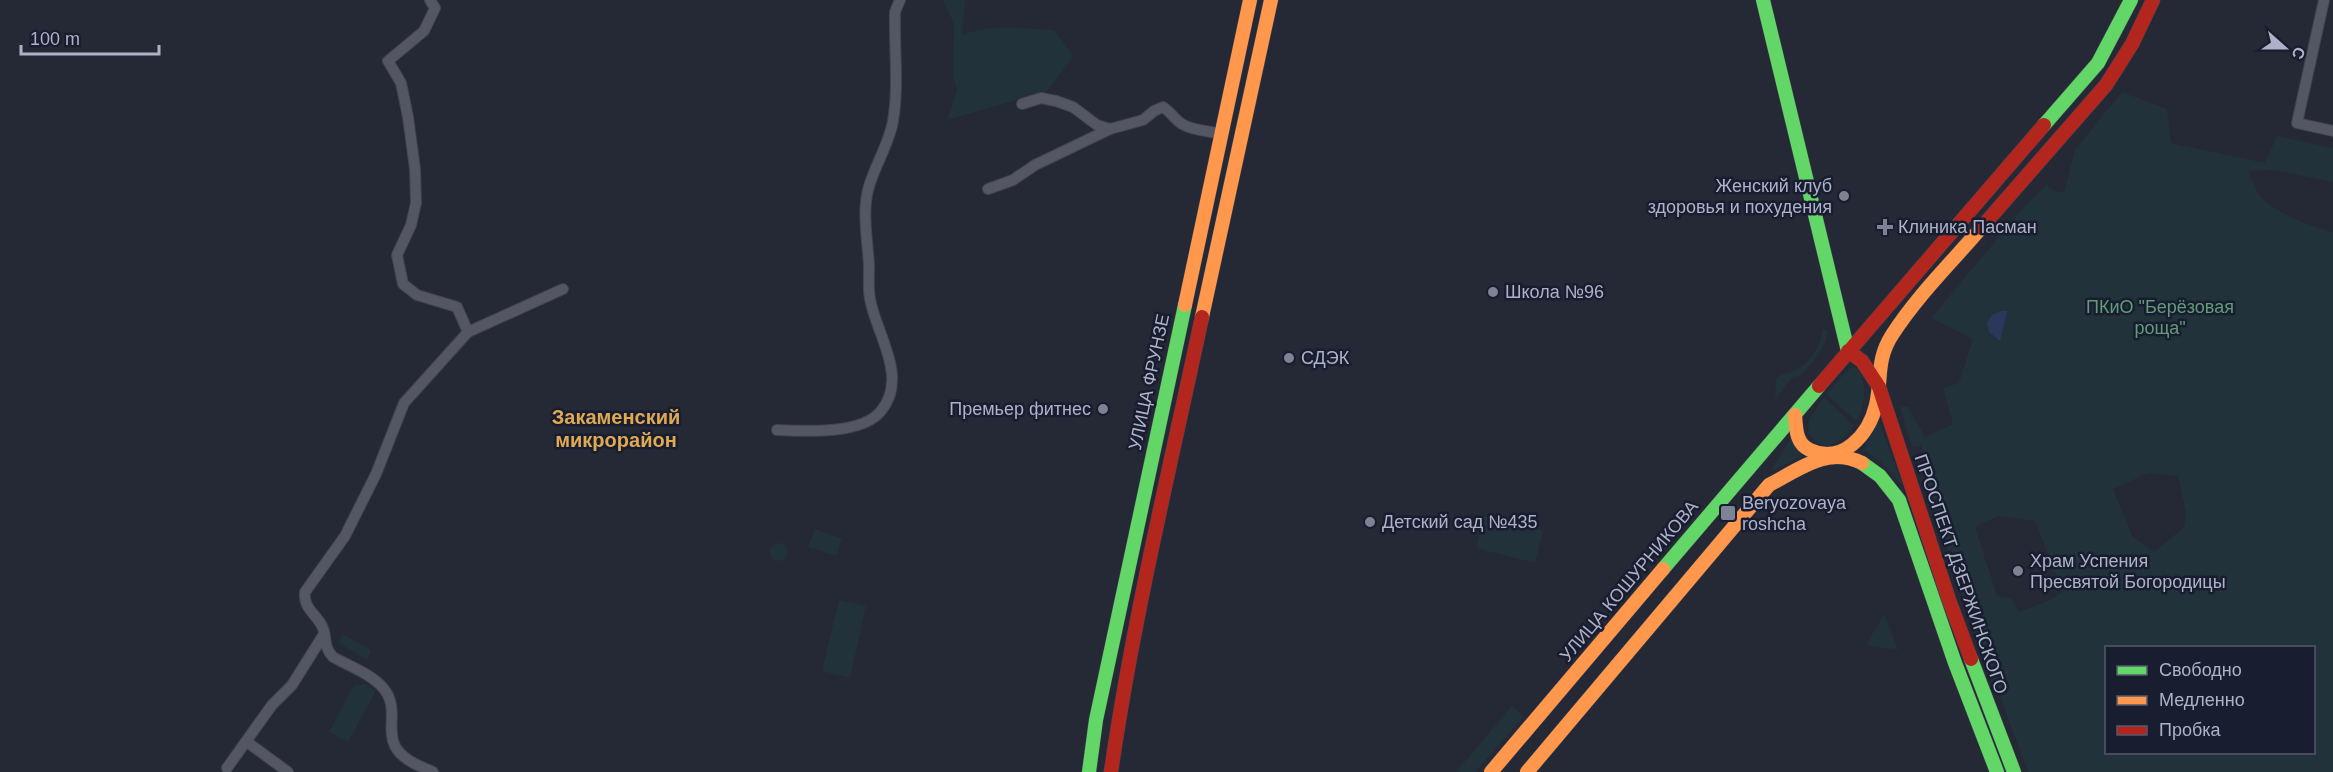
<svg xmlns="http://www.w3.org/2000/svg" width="2333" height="772" font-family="Helvetica,sans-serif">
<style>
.green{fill:#22323b;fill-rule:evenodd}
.water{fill:#2c375c}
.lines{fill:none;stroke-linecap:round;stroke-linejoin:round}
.street-casing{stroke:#41444e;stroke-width:12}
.fast-casing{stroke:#41444e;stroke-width:15}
.slow-casing{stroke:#41444e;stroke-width:15}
.jam-casing{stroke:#41444e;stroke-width:15}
.street{stroke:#545763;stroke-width:10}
.fast{stroke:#63d668;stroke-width:14}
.slow{stroke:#ff974d;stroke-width:14}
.jam{stroke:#b3261e;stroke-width:14}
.poi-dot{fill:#7d8295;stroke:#181d2f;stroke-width:2}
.labels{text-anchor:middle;stroke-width:5;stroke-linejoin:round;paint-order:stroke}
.poi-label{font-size:18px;fill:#adb2c8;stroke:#181d2f;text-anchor:start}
.park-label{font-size:18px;fill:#629b79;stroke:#181d2f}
.street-label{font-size:18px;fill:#adb2c8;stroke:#181d2f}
.neighbourhood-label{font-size:20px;font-weight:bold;fill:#dfa951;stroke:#181d2f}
</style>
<rect width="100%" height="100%" fill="#252835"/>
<g class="green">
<path d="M943 0H965L962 35C992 24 1023 28 1054 30L1074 56 1047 91 947 120 957 90 953 76 954 24Z"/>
<path d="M2122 92 2167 109 2171 143 2265 163 2277 136 2333 148V182L2273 170 2249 171C2252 181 2256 192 2264 200 2276 212 2316 229 2333 232V772H2028L1965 602 1920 466 1926 462 1922 445 1912 447 1900 407H1908L1925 437 1953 424 1943 388 1959 383 1973 339 1931 318 2023 208 2047 184 2050 189 2064 193 2075 150ZM2148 473 2178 476 2186 513 2184 527 2154 552 2132 536 2113 489ZM1998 516 2035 521 2063 592 2048 601 2019 612 2012 599 1997 596 1975 527ZM2106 648H2314V752H2106Z"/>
<path d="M1827 329C1828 348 1812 362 1801 376L1793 377 1775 399 1776 379C1782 372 1790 374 1798 369 1809 363 1823 343 1822 330Z"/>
<path d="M1852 367 1858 368C1868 385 1864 406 1857 422L1827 394 1846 371Z"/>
<polygon points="1824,397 1854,426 1842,439 1828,447 1817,443 1808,433 1809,420"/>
<polygon points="1879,421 1903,486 1881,462 1864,450"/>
<polygon points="1791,438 1802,457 1771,471"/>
<polygon points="1484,516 1543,531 1535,563 1476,548"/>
<polygon points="815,529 842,539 836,556 808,547"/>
<circle cx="779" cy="552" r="9"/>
<polygon points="839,600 866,606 850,678 822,671"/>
<polygon points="1884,614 1898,650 1866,645"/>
<polygon points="343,634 371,650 368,659 366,659 339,643"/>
<polygon points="354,685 366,685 376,691 348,742 329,732"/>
<polygon points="1512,706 1524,716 1475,772 1456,772"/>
</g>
<polygon class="water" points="2001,311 2007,311 2000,341 1989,332 1987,323 1993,314"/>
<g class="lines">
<g class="street-casing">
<g id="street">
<polyline points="430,0 435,8 424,31 388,61 401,83 408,117 415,169 416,203 411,225 397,255 403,284 417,295 457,307 468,332"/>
<polyline points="2324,0 2297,123 2333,131"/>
<path d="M1110 129 1143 120 1154 111 1163 107C1171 112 1175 120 1182 124 1193 131 1210 131 1222 134"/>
<polyline points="988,189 1013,180 1035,165 1110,129 1097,125 1073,107 1056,101 1041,98 1022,104"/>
<path d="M777 430C805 431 862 435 881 411 909 377 876 334 870 299 868 288 869 277 869 267 868 242 862 215 868 190 874 166 889 145 893 121 899 86 894 48 895 12L900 0"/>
<polyline points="247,742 288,772"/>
<polyline points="227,768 272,705 292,685 324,634"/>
<path d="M433 772C420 766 402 760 395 746 386 728 399 708 384 689 372 674 349 666 333 657 322 645 328 638 322 626 316 614 303 608 305 592L345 536 376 474 404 403 468 332 563 289"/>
</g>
</g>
<g class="fast-casing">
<g id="fast">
<polyline points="1763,0 1848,351"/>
<polyline points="2044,125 2098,63 2131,0"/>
<polyline points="1862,463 1880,476 1899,500 1955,663 1997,772"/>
<polyline points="1663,569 1819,386"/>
<polyline points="1971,659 2014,772"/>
<polyline points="1089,772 1096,720 1185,305"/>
</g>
</g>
<g class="slow-casing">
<g id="slow">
<polyline points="1185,305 1250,0"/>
<polyline points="1202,317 1271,0"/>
<path d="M1795 415C1796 429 1796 444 1810 450 1842 465 1869 435 1876 405 1882 379 1876 360 1892 335 1917 296 1951 263 1981 228"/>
<polyline points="1491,772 1663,569"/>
<path d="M1527 772 1769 485C1800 469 1827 446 1862 463"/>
</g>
</g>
<g class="jam-casing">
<g id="jam">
<polyline points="1981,228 2106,85 2132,44 2153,0"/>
<polyline points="1848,351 1862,361 1879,387 1949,600 1971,659"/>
<polyline points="1819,386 2044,125"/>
<path d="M1111 772C1133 619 1170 468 1202 317"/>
</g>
</g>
<use href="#street" class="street"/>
<use href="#fast" class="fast"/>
<use href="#slow" class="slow"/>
<use href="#jam" class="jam"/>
</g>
<g class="poi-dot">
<circle cx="1844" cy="196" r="6"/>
<path d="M1882 218h6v6h6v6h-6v6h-6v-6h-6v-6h6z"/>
<circle cx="1493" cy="292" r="6"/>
<circle cx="1289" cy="358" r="6"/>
<circle cx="1103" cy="409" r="6"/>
<rect x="1720" y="505" width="16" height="16" rx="3"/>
<circle cx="1370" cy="522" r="6"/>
<circle cx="2018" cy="571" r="6"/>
</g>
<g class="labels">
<g class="poi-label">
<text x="1832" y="192" text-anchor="end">Женский клуб<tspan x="1832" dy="21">здоровья и похудения</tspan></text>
<text x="1898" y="233">Клиника Пасман</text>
<text x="1505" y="298">Школа №96</text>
<text x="1301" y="364">СДЭК</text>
<text x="1091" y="415" text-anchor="end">Премьер фитнес</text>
<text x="1742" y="509">Beryozovaya<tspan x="1742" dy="21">roshcha</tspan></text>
<text x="1382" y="528">Детский сад №435</text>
<text x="2030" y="567">Храм Успения<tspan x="2030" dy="21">Пресвятой Богородицы</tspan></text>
</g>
<g class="park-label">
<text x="2160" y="313">ПКиО "Берёзовая<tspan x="2160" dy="21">роща"</tspan></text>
</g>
<g class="street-label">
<text transform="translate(1149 382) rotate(-78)" y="6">УЛИЦА ФРУНЗЕ</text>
<text transform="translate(1961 574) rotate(71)" y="6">ПРОСПЕКТ ДЗЕРЖИНСКОГО</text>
<text transform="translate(1629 581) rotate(-50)" y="6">УЛИЦА КОШУРНИКОВА</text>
</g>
<g class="neighbourhood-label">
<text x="616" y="424">Закаменский<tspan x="616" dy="23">микрорайон</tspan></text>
</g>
</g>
<rect x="2105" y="646" width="210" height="108" fill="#181d2f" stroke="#54596c" stroke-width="1.5"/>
<rect x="2117" y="666" width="30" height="9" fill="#63d668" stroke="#54596c" stroke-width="1.5"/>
<text x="2159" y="676" font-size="18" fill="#adb2c8">Свободно</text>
<rect x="2117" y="696" width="30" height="9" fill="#ff974d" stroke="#54596c" stroke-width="1.5"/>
<text x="2159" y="706" font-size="18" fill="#adb2c8">Медленно</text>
<rect x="2117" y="726" width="30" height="9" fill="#b3261e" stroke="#54596c" stroke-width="1.5"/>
<text x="2159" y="736" font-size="18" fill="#adb2c8">Пробка</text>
<g transform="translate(2285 48) rotate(111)" stroke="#181d2f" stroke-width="4.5" paint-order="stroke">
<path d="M0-4.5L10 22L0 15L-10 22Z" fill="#adb2c8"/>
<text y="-9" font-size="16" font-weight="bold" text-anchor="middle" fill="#adb2c8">С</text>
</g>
<path d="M21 45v9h138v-9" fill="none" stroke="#adb2c8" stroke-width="3"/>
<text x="30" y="45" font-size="18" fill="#adb2c8" stroke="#181d2f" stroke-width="4.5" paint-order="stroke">100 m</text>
</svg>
